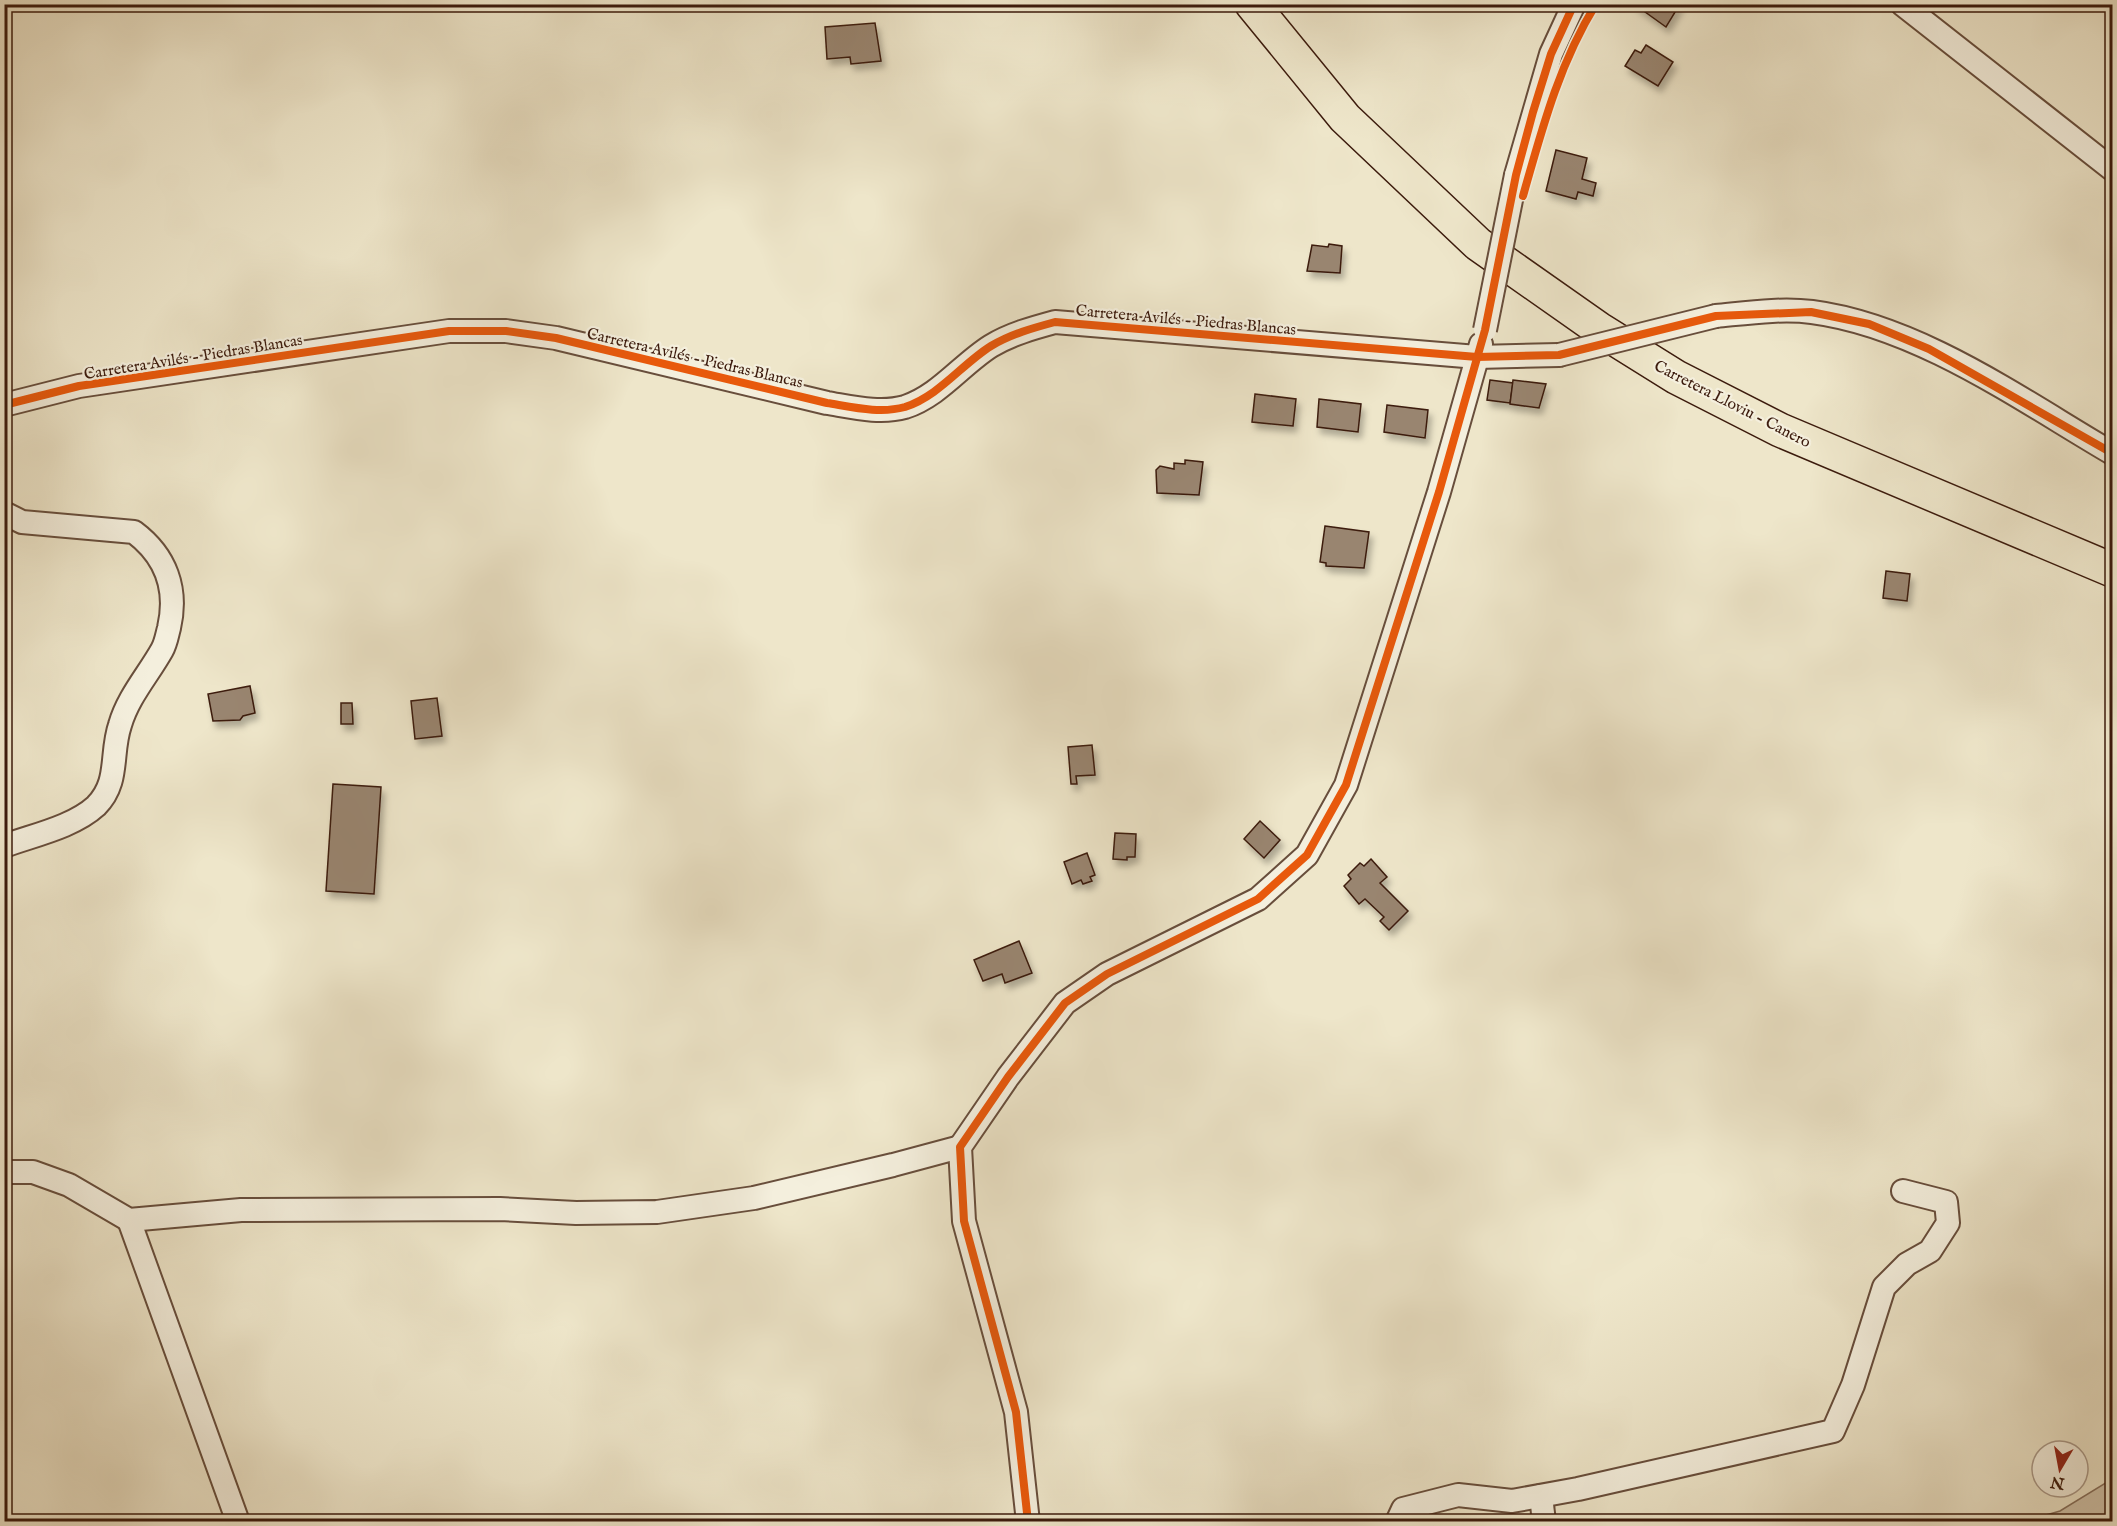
<svg xmlns="http://www.w3.org/2000/svg" width="2117" height="1526" font-family="'IM FELL English',serif">
<style>
.green{fill:#d0c3aa;stroke:#866f5c;stroke-width:1.5}
.building{fill:#99856f;stroke:#3c1b0d;stroke-width:1.5;filter:url(#shadow)}
.lines{fill:none;stroke-linecap:round;stroke-linejoin:round}
.minor-casing{stroke:#684e3c;stroke-width:26}
.highway-casing{stroke:#3c1b0d;stroke-width:36}
.minor{stroke:#f4efdd;stroke-width:22}
.highway{stroke:#eee6ca;stroke-width:33}
.minor-bridge-casing{stroke:#684e3c;stroke-width:26;stroke-linecap:butt}
.minor-bridge{stroke:#f4efdd;stroke-width:22}
.cycleway-casing{stroke:#f4efdd;stroke-width:11}
.cycleway{stroke:#e8590c;stroke-width:8}
.labels{text-anchor:middle;stroke-width:4.5;stroke-linejoin:round;paint-order:stroke}
.street-label{font-size:16px;fill:#3c1b0d;stroke:#f4efdd}
</style>
<defs>
<filter id="shadow"><feDropShadow dx="3.5" dy="6" stdDeviation="3" flood-color="#0004"/></filter>
</defs>
<rect width="100%" height="100%" fill="#eee6ca"/>
<filter id="stains"><feTurbulence type="fractalNoise" baseFrequency=".00333" numOctaves="4"/><feColorMatrix values="0 0 0 0 .2 0 0 0 0 .09 0 0 0 0 .02 0 0 0 .5 -.17"/></filter>
<radialGradient id="worn" r=".72"><stop offset=".6" stop-color="#630" stop-opacity="0"/><stop offset="1" stop-color="#630" stop-opacity=".3"/></radialGradient>
<polygon class="green" points="2112,1479 2112,1521 2025,1521 2060,1511"/>
<g class="building">
<polygon points="1634,4 1680,4 1666,27"/>
<polygon points="875,23 881,61 851,64 850,57 827,59 825,27"/>
<polygon points="1646,45 1673,62 1658,86 1625,66 1635,50 1641,53"/>
<polygon points="1556,150 1587,158 1582,179 1596,183 1593,196 1578,192 1576,199 1546,191"/>
<polygon points="1329,244 1342,246 1340,273 1307,271 1312,245 1328,247"/>
<polygon points="1490,380 1513,383 1510,403 1487,400"/>
<polygon points="1513,380 1546,384 1539,408 1510,404"/>
<polygon points="1255,394 1296,399 1293,426 1252,422"/>
<polygon points="1319,399 1361,404 1358,432 1317,427"/>
<polygon points="1387,405 1428,410 1425,438 1384,432"/>
<polygon points="1185,460 1203,462 1199,495 1157,493 1156,470 1160,466 1174,469 1174,463 1185,464"/>
<polygon points="1325,526 1369,532 1364,568 1326,566 1326,563 1320,562"/>
<polygon points="1886,571 1910,574 1907,601 1883,598"/>
<polygon points="250,686 255,713 243,716 240,720 213,721 208,694"/>
<polygon points="437,698 442,736 415,739 411,701"/>
<polygon points="341,703 352,703 353,724 341,724"/>
<polygon points="1092,745 1095,775 1076,776 1077,784 1071,784 1068,747"/>
<polygon points="333,784 381,787 374,894 326,891"/>
<polygon points="1260,821 1280,840 1264,858 1244,839"/>
<polygon points="1115,833 1136,834 1135,857 1127,857 1127,860 1113,859"/>
<polygon points="1087,853 1095,875 1090,877 1092,881 1083,884 1081,880 1072,884 1064,862"/>
<polygon points="1371,859 1387,877 1380,883 1408,911 1389,930 1380,921 1384,917 1365,899 1359,904 1344,886 1351,879 1348,875 1360,863 1364,866"/>
<polygon points="1019,941 1032,973 1005,983 1002,974 983,981 974,960"/>
</g>
<g class="lines">
<g class="minor-casing">
<g id="minor">
<polyline points="1902,4 2112,169"/>
<polyline points="1516,175 1551,54 1574,4"/>
<path d="M1716 316C1747 313 1781 308 1812 312 1919 326 2021 400 2112 453"/>
<path d="M4 405 79 386 449 331H506L556 338 827 403C852 407 880 414 905 407 939 396 962 364 991 346 1011 334 1033 328 1055 322L1477 357 1559 355"/>
<path d="M4 513 22 522 134 532C166 556 178 589 169 628 167 635 166 643 162 650 148 675 128 697 120 725 110 754 120 782 96 806 73 827 34 835 4 846"/>
<polyline points="4,1172 33,1172 69,1185 129,1220 241,1210 500,1209 576,1213 657,1212 754,1198 893,1165 960,1147"/>
<polyline points="129,1220 238,1522"/>
<polyline points="1541,1496 1544,1522"/>
<polyline points="1028,1522 1016,1412 964,1221 960,1147 1008,1077 1065,1003 1107,974 1258,899 1307,855 1346,785 1439,492 1481,344"/>
<polyline points="1397,1522 1403,1509 1458,1495 1512,1501 1578,1489 1833,1431 1853,1385 1884,1287 1907,1264 1930,1251 1948,1223 1946,1202 1903,1191"/>
</g>
</g>
<g class="highway-casing">
<polyline id="highway" points="1252,4 1345,118 1478,244 1599,329 1676,377 1780,430 2112,570"/>
</g>
<use href="#minor" class="minor"/>
<use href="#highway" class="highway"/>
<g class="minor-bridge-casing">
<g id="minor-bridge">
<polyline points="1485,330 1516,175"/>
<polyline points="1559,355 1716,316"/>
</g>
</g>
<use href="#minor-bridge" class="minor-bridge"/>
<g class="cycleway-casing">
<g id="cycleway">
<path d="M1523 196C1542 129 1559 64 1596 4"/>
<path d="M4 405 79 386 449 331H506L556 338 827 403C852 407 880 414 905 407 939 396 962 364 991 346 1011 334 1033 328 1055 322L1477 357 1559 355 1716 316 1811 312 1869 324 1929 349 2112 453"/>
<polyline points="1028,1522 1016,1412 964,1221 960,1147 1008,1077 1065,1003 1107,974 1258,899 1307,855 1346,785 1439,492 1485,330 1516,175 1533,112 1551,54 1574,4"/>
</g>
</g>
<use href="#cycleway" class="cycleway"/>
</g>
<g class="labels">
<g class="street-label">
<text transform="translate(1186 319) rotate(5)" y="6">Carretera Avilés - Piedras Blancas</text>
<text transform="translate(193 356) rotate(-9)" y="6">Carretera Avilés - Piedras Blancas</text>
<text transform="translate(695 357) rotate(13)" y="6">Carretera Avilés - Piedras Blancas</text>
<text transform="translate(1733 403) rotate(27)" y="6">Carretera Lloviu - Canero</text>
</g>
</g>
<rect width="2117" height="1526" fill="none" stroke="#eee6ca" stroke-width="24"/>
<rect x="6" y="6" width="2105" height="1514" fill="none" stroke="#3c1b0d" stroke-width="3"/>
<rect x="12" y="12" width="2093" height="1502" fill="none" stroke="#3c1b0d" stroke-width="1.5"/>
<g transform="translate(2060 1469) rotate(190)"><circle r="28" fill="#f4efdd" stroke="#aa9a8a" stroke-width="1.5"/>
<path d="M0-4.5L10 22L0 15L-10 22Z" fill="#8f2418"/>
<text y="-9" font-size="16" font-weight="bold" text-anchor="middle" fill="#3c1b0d">N</text>
</g>
<rect width="100%" height="100%" filter="url(#stains)"/>
<rect width="100%" height="100%" fill="url(#worn)"/>
</svg>
